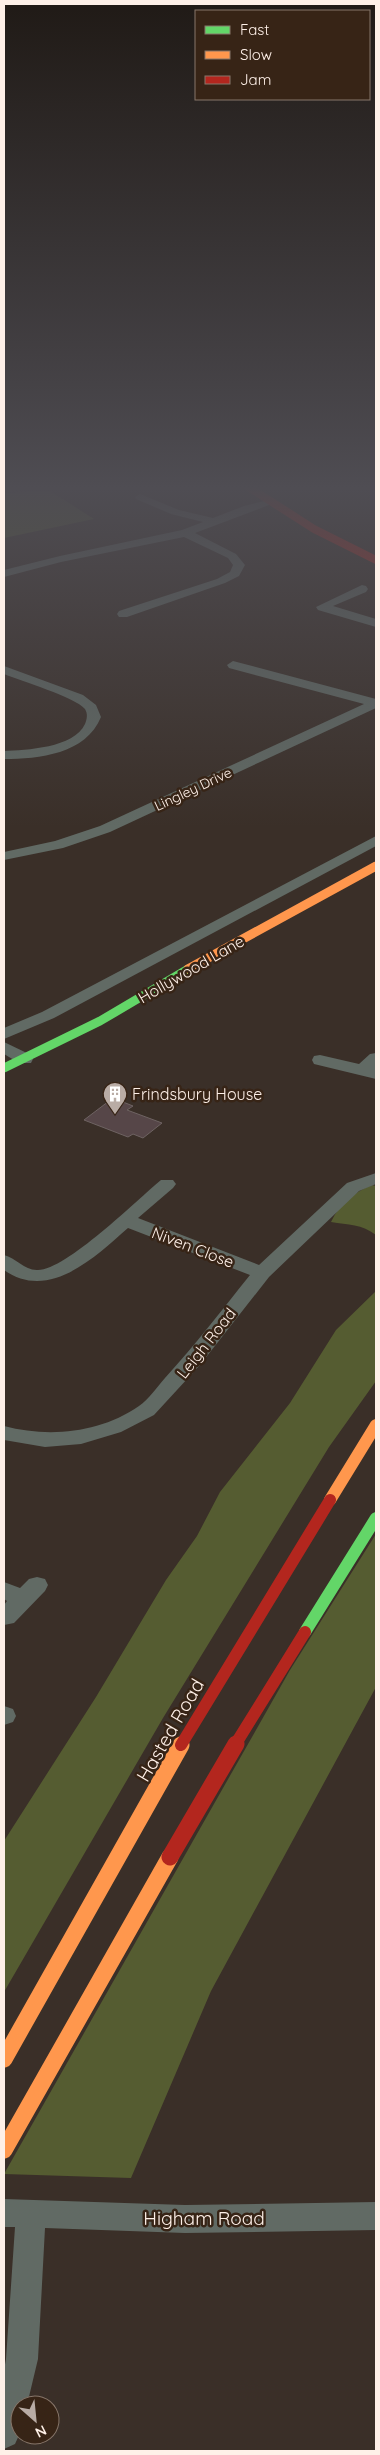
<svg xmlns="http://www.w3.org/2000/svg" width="380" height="2455" font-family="Quicksand,sans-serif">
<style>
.built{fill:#4d3424}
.green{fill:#555c31}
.building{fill:#564648;stroke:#6e6362}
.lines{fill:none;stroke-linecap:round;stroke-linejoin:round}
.street{fill:#616a64;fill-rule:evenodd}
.fast-far1{stroke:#63d668;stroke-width:9}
.fast{stroke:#63d668;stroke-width:12}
.slow-far2{stroke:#ff974d;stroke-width:9}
.slow-far1{stroke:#ff974d;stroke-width:12}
.slow{stroke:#ff974d;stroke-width:17}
.jam-far2{stroke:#b3261e;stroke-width:8}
.jam-far1{stroke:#b3261e;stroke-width:12}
.jam{stroke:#b3261e;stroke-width:17}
.labels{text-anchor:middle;stroke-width:5;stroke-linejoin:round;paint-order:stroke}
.far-street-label{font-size:14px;fill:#fef0e8;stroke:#372416}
.street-label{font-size:16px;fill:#fef0e8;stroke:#372416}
.poi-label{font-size:16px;fill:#fef0e8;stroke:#372416;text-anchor:start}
.near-street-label{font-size:19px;fill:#fef0e8;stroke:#372416}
</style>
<rect width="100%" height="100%" fill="#3a2f28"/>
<polygon class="built" points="4,484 86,484 4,492"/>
<g class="green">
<polygon points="50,491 94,519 4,538 4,493"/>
<path d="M372 1185 376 1186V1235C362 1224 348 1225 331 1222 340 1203 353 1193 372 1185Z"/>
<polygon points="376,1291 376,1381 329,1447 163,1718 4,1992 4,1841 96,1697 166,1580 197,1536 220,1492 290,1403 336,1330"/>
<polygon points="376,1534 376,1687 211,1991 131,2178 4,2174 290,1670"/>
</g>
<polygon class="building" points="113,1098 133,1106 127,1110 162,1123 143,1138 133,1134 128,1137 84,1120"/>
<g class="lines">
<g class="street">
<polygon points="140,494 179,510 213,518 244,506 272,499 277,502 195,533 236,554 245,565 239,576 225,583 127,617 119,617 117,614 119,611 217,579 230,572 233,565 228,558 184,537 61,562 4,577 4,570 60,556 182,530 203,522 171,514 136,499 135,497"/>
<polygon points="362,585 366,586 368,589 366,592 333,606 376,619 376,627 318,610 316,607"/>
<polygon points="233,661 376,699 376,708 110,832 63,848 4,860 4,852 55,841 100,826 364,704 229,668 227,665"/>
<path d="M4 666 83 695 96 705 101 717C86 754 39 759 4 759V751C26 750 74 748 85 724 87 719 88 714 85 709 75 697 21 681 4 674Z"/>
<polygon points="376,836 376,846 54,1018 4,1039 4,1028 42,1012"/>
<polygon points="4,1042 31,1055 33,1059 31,1063 19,1063 4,1054"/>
<polygon points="376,1053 376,1079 314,1064 312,1060 314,1056 320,1055 359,1064 370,1054"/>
<path d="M376 1173V1184L359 1191 269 1277 200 1365 154 1415 121 1432 81 1444 45 1447 4 1440V1426C49 1438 100 1433 139 1406 149 1399 157 1387 165 1378 195 1345 222 1310 250 1275L128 1228C95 1257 49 1302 4 1270V1255C16 1258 25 1271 38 1270 66 1270 137 1200 161 1180H173L176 1184 173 1188 138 1218 259 1265 347 1183Z"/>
<polygon points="37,1577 45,1579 48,1585 45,1591 14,1623 4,1625 4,1605 7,1601 4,1599 4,1582 20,1588 29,1579"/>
<polygon points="4,1706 13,1709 16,1716 13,1722 4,1725"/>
<polygon points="4,2199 185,2205 376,2202 376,2230 185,2233 45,2228 38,2359 27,2405 20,2405 20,2433 15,2444 4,2449 4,2370 6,2359 15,2227 4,2227"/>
</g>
<polyline class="fast-far1" points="4,1068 100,1021 188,969"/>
<polyline class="fast" points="305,1632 376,1518"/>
<polyline class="slow-far2" points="188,969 376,866"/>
<polyline class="slow-far1" points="330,1500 376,1425"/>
<g class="slow">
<polyline points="4,2059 181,1745"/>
<polyline points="4,2150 170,1857"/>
</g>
<polyline class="jam-far2" points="244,484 314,529 376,560"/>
<g class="jam-far1">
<polyline points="181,1745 330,1500"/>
<polyline points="235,1745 305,1632"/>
</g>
<polyline class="jam" points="170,1857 236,1744"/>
</g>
<linearGradient id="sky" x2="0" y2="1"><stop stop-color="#201a16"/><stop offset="0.59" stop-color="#4f4d53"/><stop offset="1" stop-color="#4f4d53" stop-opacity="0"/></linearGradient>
<rect width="380" height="827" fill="url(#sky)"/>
<defs>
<g id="building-pin" transform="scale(1.25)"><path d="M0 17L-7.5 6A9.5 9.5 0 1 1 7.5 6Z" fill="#b9aca5" stroke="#372416"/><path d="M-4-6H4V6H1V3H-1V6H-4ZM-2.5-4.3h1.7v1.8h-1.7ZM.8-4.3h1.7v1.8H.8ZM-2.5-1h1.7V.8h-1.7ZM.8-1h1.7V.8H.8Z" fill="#fff"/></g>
</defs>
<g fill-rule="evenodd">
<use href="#building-pin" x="115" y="1094"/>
</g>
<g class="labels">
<g class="far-street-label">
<text transform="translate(193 789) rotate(-25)" y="5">Lingley Drive</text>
</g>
<g class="street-label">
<text transform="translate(191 969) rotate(-30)" y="6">Hollywood Lane</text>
<text transform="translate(193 1247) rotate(21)" y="6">Niven Close</text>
<text transform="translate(206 1343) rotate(-52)" y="6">Leigh Road</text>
</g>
<g class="poi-label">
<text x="132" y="1100">Frindsbury House</text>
</g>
<g class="near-street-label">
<text transform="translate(170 1730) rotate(-60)" y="7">Hasted Road</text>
<text x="204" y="2225">Higham Road</text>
</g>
</g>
<rect width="380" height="2455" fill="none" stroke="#fef0e8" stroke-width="10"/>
<rect x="195" y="10" width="175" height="90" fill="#372416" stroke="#87766a"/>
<rect x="205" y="26" width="25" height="8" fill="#63d668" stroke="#87766a"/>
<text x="240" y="35" font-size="15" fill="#fef0e8">Fast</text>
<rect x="205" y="51" width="25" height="8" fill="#ff974d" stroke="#87766a"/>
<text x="240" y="60" font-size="15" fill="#fef0e8">Slow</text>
<rect x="205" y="76" width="25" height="8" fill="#b3261e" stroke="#87766a"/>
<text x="240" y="85" font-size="15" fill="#fef0e8">Jam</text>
<g transform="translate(35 2420) rotate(153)"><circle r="24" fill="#372416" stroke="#87766a"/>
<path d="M0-4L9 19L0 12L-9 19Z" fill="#b9aca5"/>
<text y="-8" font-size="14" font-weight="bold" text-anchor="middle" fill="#fef0e8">N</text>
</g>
</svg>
